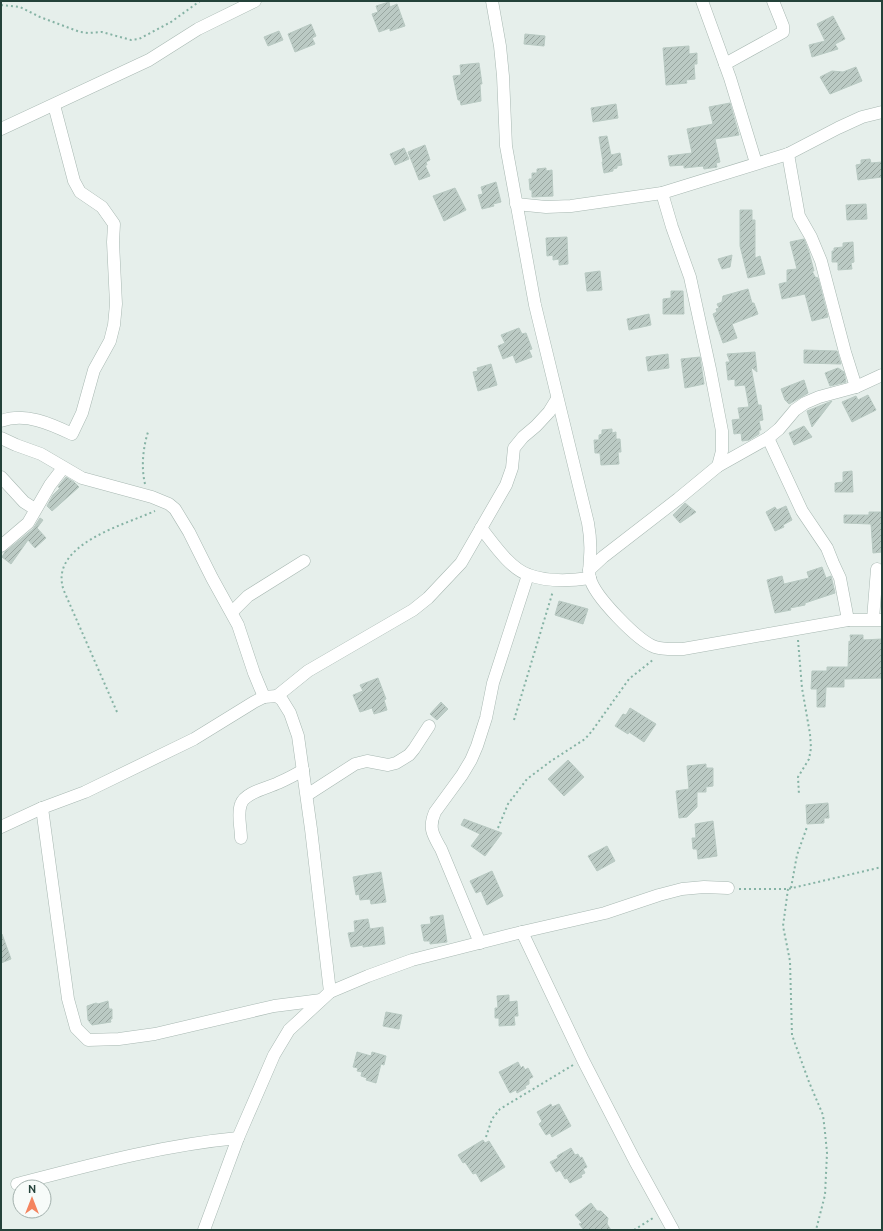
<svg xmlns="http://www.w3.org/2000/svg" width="883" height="1231" font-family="Ubuntu,sans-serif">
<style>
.building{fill:url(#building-hatch);stroke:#b8c9c2}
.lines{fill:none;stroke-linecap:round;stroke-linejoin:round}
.minor-casing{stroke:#a8b8b2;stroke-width:13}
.path{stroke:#86b3a5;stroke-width:2;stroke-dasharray:2 3;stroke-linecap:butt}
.minor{stroke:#fff;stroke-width:12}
</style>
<defs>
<pattern id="building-hatch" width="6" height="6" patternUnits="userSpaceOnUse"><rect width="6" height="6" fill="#bbcac4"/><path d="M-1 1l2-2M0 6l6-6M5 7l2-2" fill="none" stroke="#98a6a0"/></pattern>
</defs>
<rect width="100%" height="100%" fill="#e6efeb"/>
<g class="building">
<polygon points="389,2 390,7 397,4 405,26 390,31 390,28 379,32 372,14 378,12 376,6"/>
<polygon points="833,16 845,39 835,44 838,49 812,57 809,45 825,41 817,24"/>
<polygon points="311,24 316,36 312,38 315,44 295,52 288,34"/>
<polygon points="279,31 283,40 268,46 264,37"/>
<polygon points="525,34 545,36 544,46 524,44"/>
<polygon points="689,46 689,54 697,53 697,64 694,64 695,79 686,80 687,83 666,85 663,48"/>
<polygon points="479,63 482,84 480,84 481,101 461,105 460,100 458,100 453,76 461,75 460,65"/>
<polygon points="856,67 862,81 830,94 820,77 832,71 843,72"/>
<polygon points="730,103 739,135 715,139 720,162 716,163 717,167 704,169 703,166 684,168 684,165 670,166 668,156 692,153 687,129 713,124 709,107"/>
<polygon points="616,104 618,118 593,122 591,108"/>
<polygon points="607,136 611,155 620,153 622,165 617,166 617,168 613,169 613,171 604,173 602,162 603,162 599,137"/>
<polygon points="425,145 430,160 426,162 427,165 425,165 430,176 419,180 408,152"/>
<polygon points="404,148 409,159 395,165 390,154"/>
<polygon points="870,159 871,163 882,162 882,177 858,180 856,165 861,164 861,160"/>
<polygon points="546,168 546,171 552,170 553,196 532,197 532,190 530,190 529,179 532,179 532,173 537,173 537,169"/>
<polygon points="496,182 501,202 493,204 494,206 482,209 478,195 483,194 481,187"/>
<polygon points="455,188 466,210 444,221 433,196"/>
<polygon points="866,204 867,219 847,220 846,205"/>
<polygon points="740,210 752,210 752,220 755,220 755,258 760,256 765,274 748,278 740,246"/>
<polygon points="567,237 568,264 559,265 559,259 553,260 553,255 547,256 546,238"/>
<polygon points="804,239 809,252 814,271 812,271 815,277 818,278 828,317 812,321 805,294 782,299 779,284 787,282 787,270 797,269 790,242"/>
<polygon points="853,242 854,262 851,263 852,269 838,270 838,262 832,262 832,251 834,251 834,248 843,247 843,243"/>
<polygon points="732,255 730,267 722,269 718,259"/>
<polygon points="600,271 602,290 587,291 585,273"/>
<polygon points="748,289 752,303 754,303 758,314 732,324 737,338 723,343 713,314 717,312 716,309 719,308 717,304 722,302 723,296"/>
<polygon points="671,291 683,291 684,314 663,314 663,299 671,298"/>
<polygon points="649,314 651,325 629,330 627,319"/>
<polygon points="519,328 522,334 526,333 532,349 529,350 532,357 516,363 513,355 503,359 498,346 505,343 501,335"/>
<polygon points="804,350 837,351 841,364 804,363"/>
<polygon points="755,352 757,372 751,367 758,405 761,405 763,420 759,421 761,430 759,430 759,434 749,440 742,441 741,433 734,434 732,420 740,419 738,408 749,407 745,385 735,386 735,379 728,380 726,362 730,362 727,354"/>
<polygon points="668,354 669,368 648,371 646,357"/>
<polygon points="700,357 704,384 685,388 681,359"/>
<polygon points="491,364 497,385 478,391 473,372 478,371 477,368"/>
<polygon points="838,368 844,372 846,382 830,386 825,373"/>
<polygon points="804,380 808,393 789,404 785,400 781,389"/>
<polygon points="868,395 876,410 852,422 842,402 856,396 858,400"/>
<polygon points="832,401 812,427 807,411"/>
<polygon points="804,426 812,437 794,445 789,433"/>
<polygon points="612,429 612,433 616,432 616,439 620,439 621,452 618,452 619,464 601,465 600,453 595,453 594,440 599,440 599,435 602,434 602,430"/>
<polygon points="852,471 853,492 835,492 835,483 843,482 843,472"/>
<polygon points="66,477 74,482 79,487 52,511 47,506 53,495 60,488 58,487"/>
<polygon points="685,503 696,512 680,523 673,515"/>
<polygon points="786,506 792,520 783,525 784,527 775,531 766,512 775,507 777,510"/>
<polygon points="869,512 882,512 882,552 873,553 871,524 844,523 844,515 869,515"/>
<polygon points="40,518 43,520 37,528 46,538 35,548 28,540 11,564 2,557 5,552 33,529"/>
<polygon points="822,567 826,578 831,576 835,593 805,603 805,605 790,608 791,610 775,613 767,580 782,576 784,584 809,578 807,572"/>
<polygon points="559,601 588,609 583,624 555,615"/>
<polygon points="850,635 863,635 863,640 882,639 882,678 844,679 844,687 826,687 825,707 817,707 817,689 811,689 812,671 827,671 827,667 848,667 849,641 851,642"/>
<polygon points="378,678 386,699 384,700 387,710 374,714 372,708 360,712 353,695 363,691 360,685"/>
<polygon points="441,702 448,709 437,720 430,714"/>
<polygon points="630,708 656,724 644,742 629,732 628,734 615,726 623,714 626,715"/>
<polygon points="568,760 584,777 564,796 548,779"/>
<polygon points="706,764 706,768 713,768 713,786 706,787 706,792 697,792 697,807 687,817 679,818 676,791 689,789 687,766"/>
<polygon points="828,803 829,818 824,818 824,823 807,824 806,805"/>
<polygon points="464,819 502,833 485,856 471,846 480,834 461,825"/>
<polygon points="713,821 717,856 698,859 697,849 693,849 692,838 696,838 695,824"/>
<polygon points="607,846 615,861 597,871 588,856"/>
<polygon points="492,871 503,896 487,905 481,891 476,893 470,881"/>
<polygon points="381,872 386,902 371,904 370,899 360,900 359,894 356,895 353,877"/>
<polygon points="443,915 447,942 430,944 430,941 424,941 421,925 431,924 430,917"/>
<polygon points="368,919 370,929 383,927 385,944 363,947 363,945 351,947 348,933 355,932 354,921"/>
<polygon points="1,934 2,934 11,959 1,963"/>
<polygon points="509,995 509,1002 517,1001 518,1016 514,1016 515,1025 499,1026 499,1018 495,1018 495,1008 498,1008 497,996"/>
<polygon points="108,1001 109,1009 112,1009 112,1019 110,1019 111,1022 92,1025 88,1020 87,1006 96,1003 98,1004"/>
<polygon points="386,1012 402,1015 399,1029 383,1026"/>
<polygon points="357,1052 371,1056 372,1052 386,1056 384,1065 381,1064 376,1083 366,1080 367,1078 361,1076 362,1072 357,1071 358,1068 353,1067"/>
<polygon points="518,1062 521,1068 523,1066 525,1070 528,1068 533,1077 529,1079 529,1084 525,1086 526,1088 517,1093 516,1090 510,1093 499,1072"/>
<polygon points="551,1104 552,1107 559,1104 571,1126 552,1137 550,1133 546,1135 539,1124 542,1121 537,1112"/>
<polygon points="483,1140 485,1143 489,1141 505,1167 481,1182 476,1173 473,1174 465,1162 463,1163 458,1155"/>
<polygon points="571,1148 575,1155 578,1154 580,1158 582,1157 587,1167 583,1169 585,1173 581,1175 582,1177 570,1183 567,1178 565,1179 560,1170 556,1172 550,1162 558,1158 557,1156"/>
<polygon points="591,1203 597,1211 601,1211 608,1218 607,1224 611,1230 584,1230 579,1224 582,1223 575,1215"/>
</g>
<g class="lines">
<g class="minor-casing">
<g id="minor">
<path d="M492 1 500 46 503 76 506 146 535 305 588 523C590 534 591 545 590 557 590 564 588 572 590 578 594 596 638 641 655 647 664 650 674 649 683 649L848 620H882"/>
<polyline points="702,1 730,78 756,163"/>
<polyline points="725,64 783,32 783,26 773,1"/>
<polyline points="1,129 149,60 198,29 255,1"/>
<polyline points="788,154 799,216 811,237 821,261 845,352 856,387"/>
<polyline points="662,193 672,227 690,277 710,369 722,431 722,451 718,466"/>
<polyline points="516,204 546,207 571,206 662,193 788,154 838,128 862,117 882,112"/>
<path d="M1 421C25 412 51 424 72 434L82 413 94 370 110 341 114 325 116 304 113 242 114 224 102 207 80 192 74 181 54 105"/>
<polyline points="1,438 16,445 41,454 82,478 152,497 169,504 175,509 189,532 212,578 238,625 254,673 264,697"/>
<polyline points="768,438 802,511 827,548 833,563 840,578 848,620"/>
<polyline points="1,477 24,502 35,509"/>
<path d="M481 528C493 543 510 569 529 575 548 582 570 581 590 578"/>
<polyline points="1,546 28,523 50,485 63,468"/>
<polyline points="589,570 603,557 678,499 718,466 768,438 779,429 795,410 805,403 819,397 856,387 882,375"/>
<polyline points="232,612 248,596 304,561"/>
<polyline points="873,619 877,569"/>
<polyline points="277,696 308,671 413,610 428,598 461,563 506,485 512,468 514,448 523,437 536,426 549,412 557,399"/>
<polyline points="307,795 355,764 367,761 388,765 396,763 409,755 414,749 429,726"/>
<polyline points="42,808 68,999 76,1028 88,1040 119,1039 155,1034 274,1006 321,1000"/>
<polyline points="1,827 42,808 85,792 194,739 254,702 264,697 277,696 282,700 290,713 298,736 311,829 330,992"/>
<path d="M241 838C241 827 237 814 241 804 245 792 268 788 278 783 287 779 295 775 303 770"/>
<polyline points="522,932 583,1060 635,1161 673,1230"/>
<path d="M480 943 441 849C433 835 428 828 435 812L462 775 471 760 477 746 486 718 493 683 528 575"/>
<path d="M17 1184C90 1165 163 1145 238 1138"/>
<polyline points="204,1230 238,1138 274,1055 289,1030 330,992 368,976 412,960 522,932 605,913 659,895 682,889 704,887 728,888"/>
</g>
</g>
<g class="path">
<polyline points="1,5 20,7 40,17 80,32 88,33 102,32 131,40 139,39 171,22 200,1"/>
<path d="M145 484C141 467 143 448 148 432"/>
<polyline points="798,640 802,688 810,734 811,748 809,759 798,777 799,795"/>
<path d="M117 712 64 591C47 545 124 525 155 511"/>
<polyline points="514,720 553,591"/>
<polyline points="498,828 508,804 527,779 551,761 585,739 592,731 629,679 654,659"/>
<polyline points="791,888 797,855 807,827"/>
<polyline points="739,889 788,889 882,867"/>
<polyline points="788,889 783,926 790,961 792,1035 809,1082 823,1115 825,1132 827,1153 825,1195 816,1230"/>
<polyline points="486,1137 492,1119 500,1109 573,1065"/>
<polyline points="634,1230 653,1218"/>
</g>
<use href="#minor" class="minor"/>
</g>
<rect width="883" height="1231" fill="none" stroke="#24423a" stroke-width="4"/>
<g transform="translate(32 1199)"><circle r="19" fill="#f7fbf9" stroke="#a3b1ad"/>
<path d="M0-3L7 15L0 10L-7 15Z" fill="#f4845f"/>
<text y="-6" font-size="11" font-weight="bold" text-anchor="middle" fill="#24423a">N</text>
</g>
</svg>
